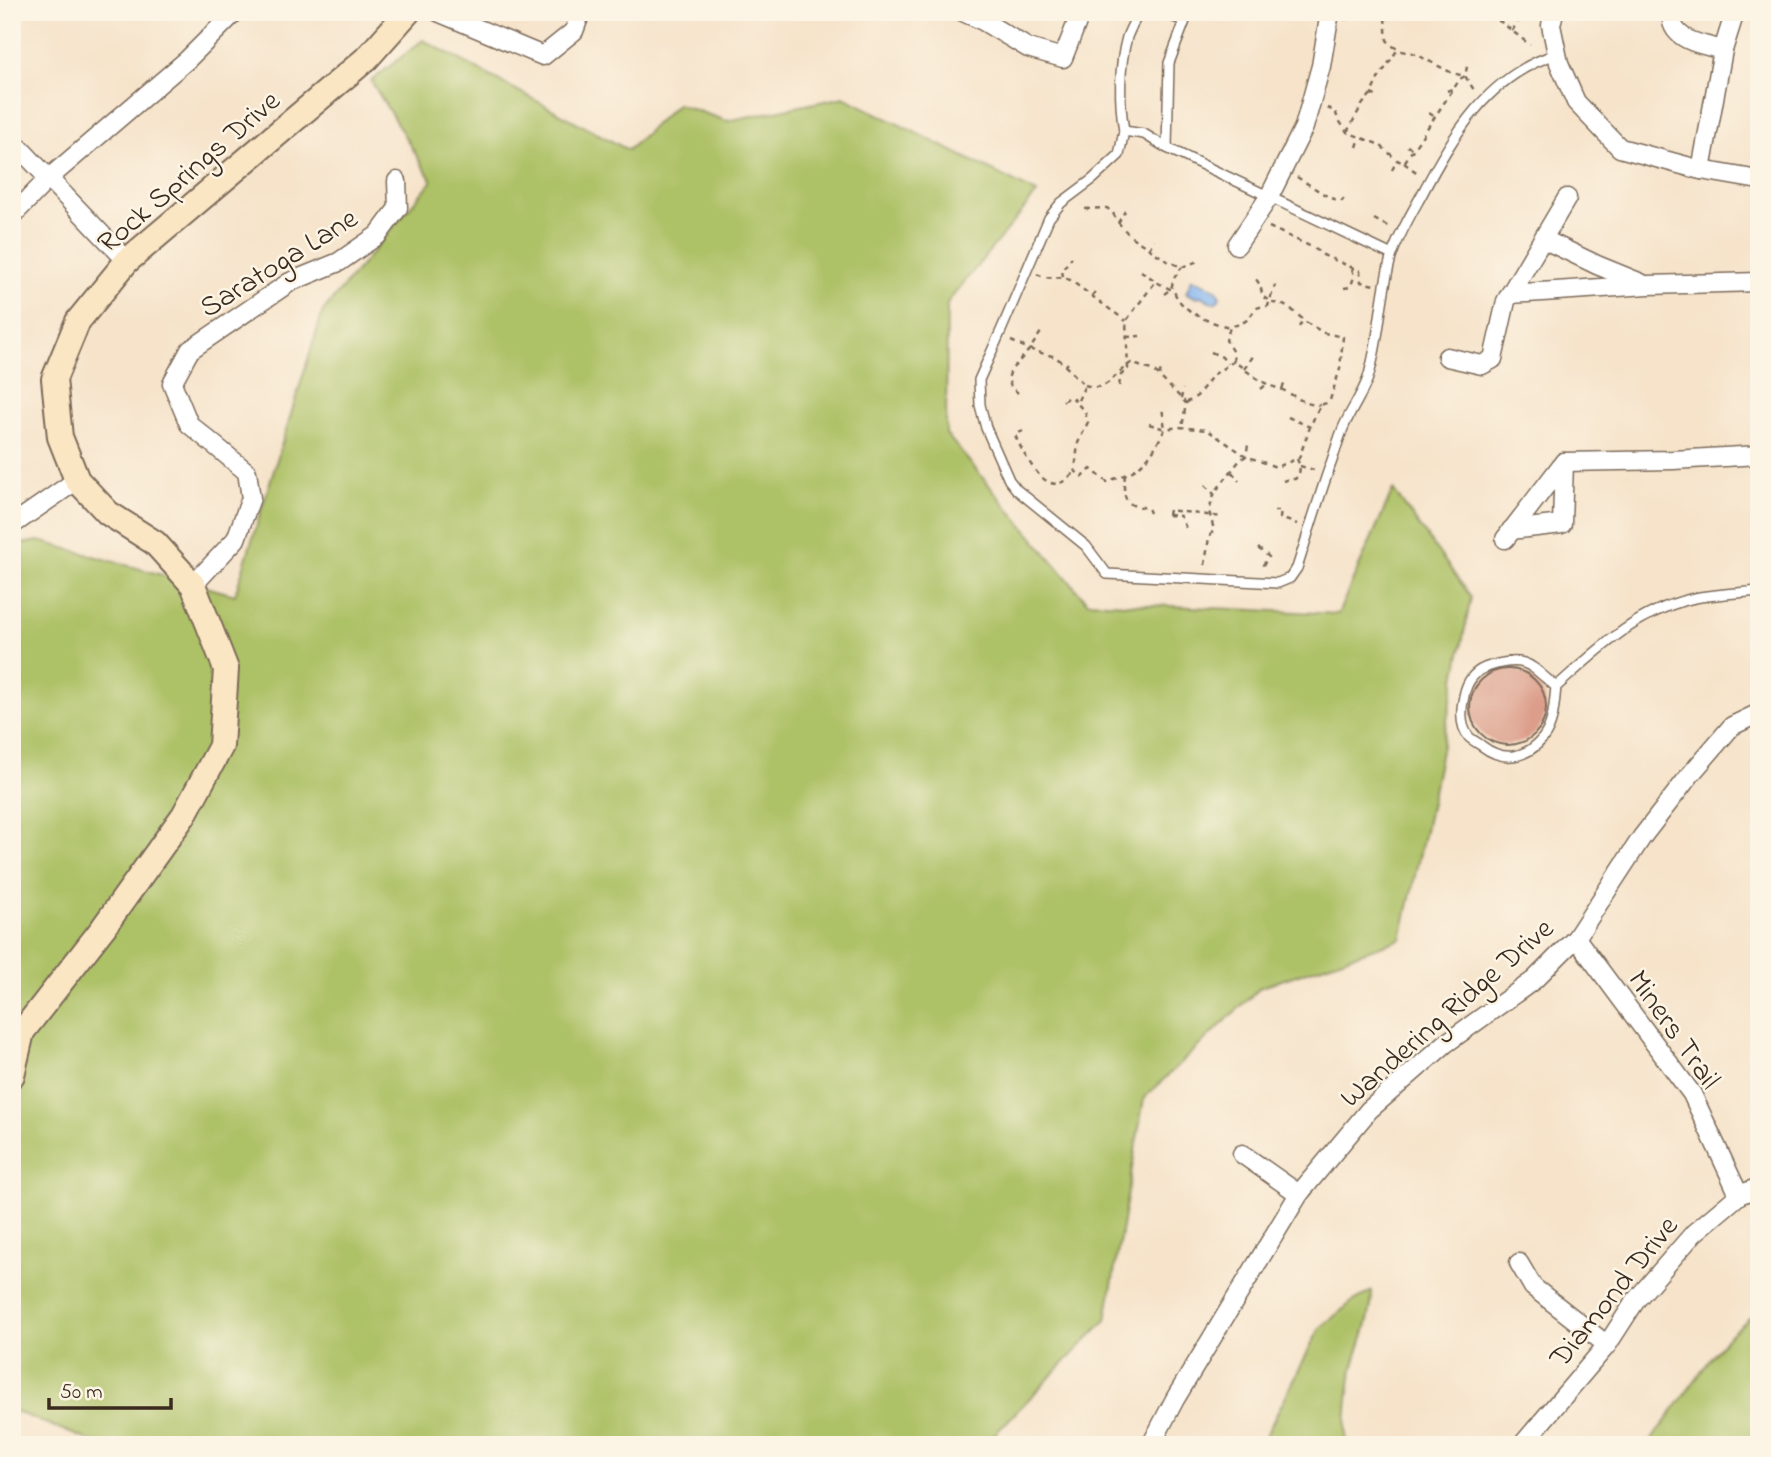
<svg xmlns="http://www.w3.org/2000/svg" width="1771" height="1457" font-family="'Indie Flower',sans-serif">
<style>
.green{fill:#adc166;stroke:#747642;stroke-width:2}
.water{fill:#86b7f2;stroke:#607088;stroke-width:2}
.building{fill:#dc9e8a}
.lines{fill:none;stroke-linecap:round;stroke-linejoin:round}
.lane-casing{stroke:#7c6b5a;stroke-width:12}
.street-casing{stroke:#7c6b5a;stroke-width:21}
.secondary-casing{stroke:#7c6b5a;stroke-width:28}
.path{stroke:#7c6b5a;stroke-width:2.5;stroke-dasharray:5 5;stroke-linecap:butt}
.lane{stroke:#fff;stroke-width:9}
.street{stroke:#fff;stroke-width:18}
.secondary{stroke:#fbe6c3;stroke-width:24}
.labels{text-anchor:middle;stroke-width:5;stroke-linejoin:round;paint-order:stroke}
.street-label{font-size:30px;fill:#3b2a1e;stroke:#fcf5e5}
</style>
<rect width="100%" height="100%" fill="#fcf5e5"/>
<filter id="ink" filterUnits="userSpaceOnUse"><feTurbulence type="fractalNoise" baseFrequency=".0143" numOctaves="2"/><feDisplacementMap in="SourceGraphic" scale="14" xChannelSelector="R" yChannelSelector="G"/><feConvolveMatrix kernelMatrix="1 2 1 2 8 2 1 2 1" color-interpolation-filters="sRGB"/></filter>
<filter id="wash" filterUnits="userSpaceOnUse"><feTurbulence type="fractalNoise" baseFrequency=".00686" numOctaves="4" result="noise"/><feDisplacementMap in="SourceGraphic" scale="28" xChannelSelector="R" yChannelSelector="G"/><feGaussianBlur stdDeviation="1.57" result="paint"/><feColorMatrix in="noise" values="0 0 0 0 0 0 0 0 0 0 0 0 0 0 0 0 0 1.4 0 .05"/><feComposite in="paint" operator="in"/></filter>
<g filter="url(#wash)">
<rect width="100%" height="100%" fill="#f6e3ca"/>
<g class="green">
<polygon points="423,40 628,150 677,104 727,121 844,97 1037,193 947,303 946,434 1087,602 1338,614 1393,490 1471,597 1430,807 1401,939 1261,987 1144,1098 1106,1320 984,1445 101,1445 12,1410 12,545 39,541 235,595 323,311 432,181 371,81"/>
<path d="M1372 1291C1372 1322 1357 1348 1351 1378 1348 1394 1345 1428 1346 1445H1261L1320 1328 1352 1302Z"/>
<polygon points="1759,1310 1759,1445 1648,1445 1726,1338"/>
</g>
<polygon class="water" points="1192,279 1216,289 1220,296 1218,301 1213,303 1201,296 1195,297 1186,293"/>
<g id="blocks">
<circle class="building" cx="1508" cy="707" r="38"/>
</g>
</g>
<g filter="url(#ink)">
<use href="#blocks" fill-opacity="0" stroke="#7c6b5a" stroke-width="2"/>
<g class="lines">
<g class="lane-casing">
<g id="lane">
<polyline points="1160,12 1185,21 1169,63 1167,148"/>
<path d="M1124 131C1119 101 1119 66 1127 37 1130 29 1135 20 1139 12"/>
<path d="M1392 255 1167 148 1144 134 1124 131 1119 155 1093 179 1061 203 1049 218 1003 326 979 380 980 405 986 428 1009 480 1017 490 1086 546 1107 574 1278 583 1290 578 1297 568C1308 534 1318 500 1330 466 1335 453 1338 439 1344 426 1351 410 1362 395 1368 378 1380 339 1380 297 1391 258 1398 236 1410 216 1421 196 1453 135 1488 75 1557 54"/>
<path d="M1556 687C1530 665 1526 655 1490 666 1475 670 1467 680 1464 696 1461 709 1459 725 1469 737 1472 740 1478 743 1482 746 1503 762 1526 759 1543 738 1554 724 1554 704 1556 687 1600 648 1639 608 1700 597 1719 594 1739 593 1759 591"/>
</g>
</g>
<g class="street-casing">
<g id="street">
<polyline points="438,12 543,56 574,31 581,12"/>
<polyline points="963,12 983,21 1028,48 1063,58 1081,12"/>
<polyline points="1554,12 1551,25 1559,63 1576,102 1620,148 1701,170 1759,180"/>
<path d="M1678 12 1672 22C1677 42 1706 45 1723 50"/>
<polyline points="12,140 127,261"/>
<polyline points="1701,170 1723,50 1735,12"/>
<polyline points="12,216 49,178 187,60 235,12"/>
<polyline points="1543,239 1597,265 1641,283"/>
<polyline points="1237,245 1269,197 1304,127 1321,66 1330,12"/>
<polyline points="1510,294 1648,285 1759,282"/>
<polyline points="1447,357 1482,365 1493,359 1506,301 1567,198"/>
<polyline points="12,525 77,480"/>
<polyline points="1511,530 1562,524 1564,462"/>
<polyline points="1505,539 1564,462 1673,460 1759,455"/>
<polyline points="193,585 236,539 251,498 247,472 189,424 172,383 190,350 290,282 339,262 378,235 398,208 397,181"/>
<polyline points="1576,938 1692,1094 1739,1195"/>
<polyline points="1242,1154 1299,1194"/>
<polyline points="1519,1263 1533,1287 1607,1345"/>
<polyline points="1151,1445 1175,1399 1299,1194 1369,1110 1445,1044 1534,980 1576,938 1642,837 1690,775 1732,726 1759,713"/>
<polyline points="1522,1445 1607,1345 1636,1300 1694,1233 1739,1195 1759,1187"/>
</g>
</g>
<g class="secondary-casing">
<polyline id="secondary" points="12,1075 22,1032 103,928 184,815 221,746 226,669 193,585 155,543 108,513 77,480 60,437 54,379 78,321 127,261 367,58 408,12"/>
</g>
<g class="path">
<polyline points="1480,12 1501,22 1530,45"/>
<polyline points="1462,15 1464,12"/>
<polyline points="1385,18 1387,40 1391,45 1401,51 1413,53 1427,60 1452,73 1465,76 1476,93"/>
<polyline points="1345,20 1349,17 1391,18 1398,12"/>
<polyline points="1512,31 1524,12"/>
<polyline points="1447,91 1454,88"/>
<polyline points="1371,94 1378,97"/>
<polyline points="1327,108 1335,111 1338,119 1347,132 1380,145 1397,160 1404,163 1460,79 1465,76 1468,62"/>
<polyline points="1429,113 1435,117"/>
<polyline points="1347,132 1362,105 1371,94 1378,79 1398,49"/>
<polyline points="1407,146 1413,149"/>
<polyline points="1357,147 1360,138"/>
<polyline points="1404,163 1419,174"/>
<polyline points="1392,170 1397,161"/>
<polyline points="1297,177 1330,198 1342,201 1346,195"/>
<polyline points="1085,209 1107,208 1113,213 1117,221 1130,236 1169,262 1182,267 1201,260"/>
<polyline points="1374,219 1389,227"/>
<polyline points="1118,223 1125,211"/>
<polyline points="1269,227 1314,248 1323,255 1360,271 1361,282 1374,285"/>
<polyline points="1149,249 1154,240"/>
<path d="M1141 271 1160 284 1174 291C1181 312 1210 323 1230 327"/>
<path d="M1037 274C1053 282 1056 274 1070 280L1126 321"/>
<polyline points="1063,277 1062,270 1072,257"/>
<path d="M1344 288 1350 287C1354 279 1355 275 1351 267"/>
<polyline points="1164,294 1171,289 1174,278 1182,267"/>
<polyline points="1092,296 1097,289"/>
<polyline points="1299,327 1303,320"/>
<polyline points="1126,337 1140,336"/>
<path d="M1011 341 1034 351 1056 357 1085 385 1077 403 1085 412 1088 422 1078 443 1075 471 1083 477 1091 469 1107 482C1114 478 1122 477 1129 473 1148 463 1155 448 1165 429L1179 427 1207 430 1246 456 1276 467 1299 458 1310 427 1320 405 1327 403 1330 400 1340 369 1343 337 1324 333 1307 323 1291 309 1281 304 1273 303 1263 297 1260 285 1256 279"/>
<polyline points="1211,352 1222,357 1227,364"/>
<path d="M1234 361 1232 351 1226 340 1230 327C1236 325 1244 323 1248 319 1257 309 1252 307 1268 306L1275 285"/>
<polyline points="1065,367 1070,360"/>
<polyline points="1244,369 1254,355"/>
<polyline points="1159,376 1162,368"/>
<path d="M1085 385C1109 393 1113 374 1131 363L1151 370 1159 376 1186 403 1182 428"/>
<polyline points="1119,386 1121,375 1128,369 1126,321 1156,281"/>
<polyline points="1261,389 1267,384"/>
<polyline points="1282,389 1286,380"/>
<polyline points="1018,393 1011,387 1008,379 1011,370 1030,349 1043,329"/>
<polyline points="1181,399 1183,389"/>
<polyline points="1063,401 1067,398 1073,398 1077,403"/>
<path d="M1186 403 1197 396 1213 375 1234 361C1244 369 1255 378 1267 384 1272 387 1278 388 1283 390 1297 397 1304 405 1320 405"/>
<polyline points="1288,417 1310,427"/>
<polyline points="1149,424 1165,429 1162,407"/>
<path d="M1023 431 1015 435C1021 449 1041 490 1060 483 1065 482 1070 476 1074 472"/>
<polyline points="1300,466 1314,470"/>
<polyline points="1232,472 1239,481"/>
<path d="M1125 475C1124 486 1121 503 1136 506 1140 507 1144 507 1148 508L1150 513"/>
<polyline points="1283,481 1289,479 1295,479 1299,475 1300,466 1297,459"/>
<polyline points="1205,485 1214,494"/>
<polyline points="1274,511 1281,511 1280,518 1297,524"/>
<polyline points="1168,515 1169,510 1222,517"/>
<polyline points="1168,515 1180,516 1186,528"/>
<polyline points="1258,548 1269,557 1263,565 1263,569"/>
<polyline points="1205,565 1209,537 1214,530 1209,511 1215,492 1240,460 1246,456 1248,445"/>
</g>
<use href="#lane" class="lane"/>
<use href="#street" class="street"/>
<use href="#secondary" class="secondary"/>
</g>
</g>
<g class="labels">
<g class="street-label">
<text transform="translate(188 171) rotate(-41)" y="10">Rock Springs Drive</text>
<text transform="translate(278 262) rotate(-32)" y="10">Saratoga Lane</text>
<text transform="translate(1446 1012) rotate(-41)" y="10">Wandering Ridge Drive</text>
<text transform="translate(1675 1029) rotate(55)" y="10">Miners Trail</text>
<text transform="translate(1613 1291) rotate(-51)" y="10">Diamond Drive</text>
</g>
</g>
<rect width="1771" height="1457" fill="none" stroke="#fcf5e5" stroke-width="42"/>
<path d="M49 1398v10h122v-10" fill="none" stroke="#3b2a1e" stroke-width="3.5"/>
<text x="60" y="1398" font-size="21" fill="#3b2a1e" stroke="#fcf5e5" stroke-width="5" paint-order="stroke">50 m</text>
</svg>
